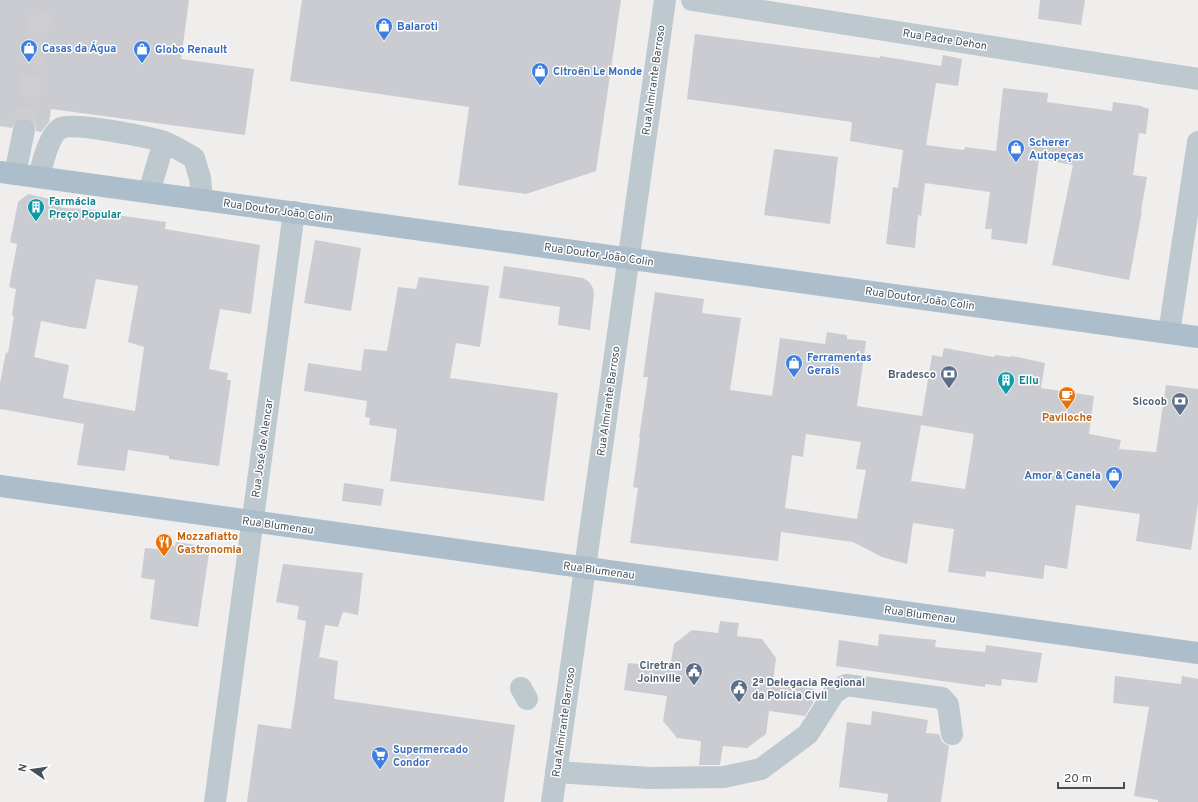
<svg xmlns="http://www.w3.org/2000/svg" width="1198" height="802" font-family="Overpass,sans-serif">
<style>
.building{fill:#caccd2;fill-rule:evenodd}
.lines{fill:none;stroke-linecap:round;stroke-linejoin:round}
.minor-tunnel{stroke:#ceced0;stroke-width:22;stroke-dasharray:22 11;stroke-linecap:butt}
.minor{stroke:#bdc8cf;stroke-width:22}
.major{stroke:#acbdcc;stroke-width:22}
.labels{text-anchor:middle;stroke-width:3;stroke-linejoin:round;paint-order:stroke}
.shop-label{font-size:11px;font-weight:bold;fill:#366cbe;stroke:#fff;text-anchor:start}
.street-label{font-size:11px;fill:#45515a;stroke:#fff}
.culture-label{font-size:11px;font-weight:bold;fill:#0d838f;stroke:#fff;text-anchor:start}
.service-label{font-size:11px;font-weight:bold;fill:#4e5e75;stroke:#fff;text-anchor:end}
.food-label{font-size:11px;font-weight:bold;fill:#c56008;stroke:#fff}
</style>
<rect width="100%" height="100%" fill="#f0eded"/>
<g class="building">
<polygon points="0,0 189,0 181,59 254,69 245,135 51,109 49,122 41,132 36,131 36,126 33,121 26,118 20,118 15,121 12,128 0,126"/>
<polygon points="302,0 621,0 596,171 526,194 458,185 469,107 290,81"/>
<polygon points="1040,0 1085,0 1081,25 1038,19"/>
<polygon points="695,34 880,58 880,56 941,66 943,55 962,59 958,86 936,83 926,145 964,150 965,147 996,151 1003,88 1048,93 1047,102 1112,111 1113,102 1142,106 1142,107 1149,109 1146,134 1139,133 1133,175 1147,177 1141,211 1142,211 1129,280 1052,265 1073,165 1039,159 1027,244 991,239 992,229 985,229 990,192 925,183 921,216 918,215 915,248 886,244 893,187 898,188 903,150 850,141 852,122 687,99"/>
<polygon points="774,149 838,157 830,224 764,215"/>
<path d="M28 194 63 202 61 208 89 209 109 212V214L166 222 165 229 260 245 251 314 220 309 209 369 228 373 227 380H231L219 466 169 459V456L128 450 125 471 77 465 84 424 0 409V383L6 352 8 353 14 316 12 315 16 289 9 287 17 244 10 242 18 202ZM96 279 138 286 128 342 144 347 135 411 63 398 69 365 34 357 41 321 76 328 86 329Z"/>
<polygon points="315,240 361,248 351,311 304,303"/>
<polygon points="504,266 583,278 589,282 593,288 594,294 590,330 558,325 560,307 499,298"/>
<polygon points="419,277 489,286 480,347 456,343 450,378 558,393 544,501 390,481 397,429 369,425 370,418 365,417 367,401 304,391 308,363 361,371 364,349 387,351 398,287 416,289"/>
<path d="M655 292 704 299 702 313 741 318 730 390 772 396 780 338 825 344 827 332 847 335V339L866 341 857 406 922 416 932 355 942 357 944 348 994 357 995 355 1010 357 1012 356 1045 363 1041 388 1094 396 1089 434 1121 440 1119 449 1156 452 1166 385 1198 389V504L1191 550 1136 541 1140 514 1076 505 1067 569 1045 565 1043 579 986 571 985 577 948 572 954 529 913 523 907 564 882 557 853 542 781 532 778 561 630 543 638 488 633 487 640 438H639L648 377H643ZM921 425 974 434 965 489 911 481ZM806 434 861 442 856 469 866 470 857 519 785 508 792 455 803 457Z"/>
<polygon points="344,483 384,489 381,506 342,501"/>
<polygon points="176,542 210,547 198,627 150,619 155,580 141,578 145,548 169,550 170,545 175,546"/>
<polygon points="283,564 363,573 358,615 343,612 338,627 325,625 319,657 338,661 334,699 515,725 504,802 247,802 258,724 291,729 306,621 297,619 299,606 276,602"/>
<polygon points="720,621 739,623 737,636 762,639 776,658 773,682 815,689 813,703 805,716 769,711 766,734 747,748 723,746 720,765 699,765 701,741 677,738 663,721 667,696 624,690 628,663 670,667 674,644 692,630 718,633"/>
<polygon points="879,634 936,640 935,647 985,652 986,645 1042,653 1037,683 1002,679 1001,686 985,684 985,687 836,666 839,640 878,646"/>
<polygon points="1115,676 1181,684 1182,676 1198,679 1198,802 1158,802 1158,800 1134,796 1149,707 1113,703"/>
<polygon points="872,711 928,720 926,733 939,734 942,742 949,746 941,802 887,802 888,794 839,787 847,722 871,725"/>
</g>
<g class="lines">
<polyline class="minor-tunnel" points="24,130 42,0"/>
<g class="minor">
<polyline points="692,0 1198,79"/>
<polyline points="15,174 24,130"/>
<path d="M39 177C42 165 49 134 61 128 75 122 148 137 164 142 174 146 184 152 194 158L200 178 202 200"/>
<polyline points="149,192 164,142"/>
<polyline points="1169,333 1198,142"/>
<polyline points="521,688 527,699"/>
<polyline points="556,772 650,778 724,777 761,769 808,734 834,693 846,685 942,698 948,705 952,734"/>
<polyline points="215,802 294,212"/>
<polyline points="552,802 665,0"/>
</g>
<g class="major">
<polyline points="0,172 1198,337"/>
<polyline points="0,486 1198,653"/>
</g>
</g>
<defs>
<g id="shop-pin" transform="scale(0.9)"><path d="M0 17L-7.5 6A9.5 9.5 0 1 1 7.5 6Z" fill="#3f7fe0" stroke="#fff"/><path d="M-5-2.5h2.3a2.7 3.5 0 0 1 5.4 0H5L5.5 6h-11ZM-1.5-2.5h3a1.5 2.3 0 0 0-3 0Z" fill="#fff"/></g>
<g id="building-pin" transform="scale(0.9)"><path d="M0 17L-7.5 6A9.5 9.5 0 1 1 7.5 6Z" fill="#0f9aa8" stroke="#fff"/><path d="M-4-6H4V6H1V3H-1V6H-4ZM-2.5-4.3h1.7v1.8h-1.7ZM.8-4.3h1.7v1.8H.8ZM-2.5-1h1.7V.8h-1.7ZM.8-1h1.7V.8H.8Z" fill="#fff"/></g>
<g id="bank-pin" transform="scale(0.9)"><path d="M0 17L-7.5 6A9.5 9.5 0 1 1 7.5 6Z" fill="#5c6f8a" stroke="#fff"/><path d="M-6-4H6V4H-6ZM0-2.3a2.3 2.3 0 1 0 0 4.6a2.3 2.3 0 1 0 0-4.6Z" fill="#fff"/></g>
<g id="cafe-pin" transform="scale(0.9)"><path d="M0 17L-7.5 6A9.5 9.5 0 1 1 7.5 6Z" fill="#e8710a" stroke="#fff"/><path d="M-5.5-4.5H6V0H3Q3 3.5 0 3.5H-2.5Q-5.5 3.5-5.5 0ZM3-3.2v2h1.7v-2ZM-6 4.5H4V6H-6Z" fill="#fff"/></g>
<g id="restaurant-pin" transform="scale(0.9)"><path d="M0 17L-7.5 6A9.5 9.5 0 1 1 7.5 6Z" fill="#e8710a" stroke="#fff"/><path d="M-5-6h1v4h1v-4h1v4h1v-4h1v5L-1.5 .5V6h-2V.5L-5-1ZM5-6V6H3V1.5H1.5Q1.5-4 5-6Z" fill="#fff"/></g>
<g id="civic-pin" transform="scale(0.9)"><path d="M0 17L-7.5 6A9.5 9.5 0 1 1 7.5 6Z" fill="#5c6f8a" stroke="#fff"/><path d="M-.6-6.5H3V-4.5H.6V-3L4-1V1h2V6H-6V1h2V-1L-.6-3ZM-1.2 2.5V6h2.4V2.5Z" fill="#fff"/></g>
<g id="supermarket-pin" transform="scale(0.9)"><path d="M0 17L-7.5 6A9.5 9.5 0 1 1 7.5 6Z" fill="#3f7fe0" stroke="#fff"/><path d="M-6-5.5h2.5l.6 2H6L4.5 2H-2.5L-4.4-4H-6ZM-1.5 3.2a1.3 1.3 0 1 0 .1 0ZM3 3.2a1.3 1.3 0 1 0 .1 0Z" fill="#fff"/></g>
</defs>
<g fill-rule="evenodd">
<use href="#shop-pin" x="384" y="26"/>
<use href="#shop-pin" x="29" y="48"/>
<use href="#shop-pin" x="142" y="49"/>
<use href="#shop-pin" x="540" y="71"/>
<use href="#shop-pin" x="1016" y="148"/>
<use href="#building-pin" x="36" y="207"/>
<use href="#shop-pin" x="794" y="363"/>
<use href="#bank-pin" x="949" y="374"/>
<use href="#building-pin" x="1006" y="380"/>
<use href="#cafe-pin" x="1067" y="395"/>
<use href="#bank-pin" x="1180" y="401"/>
<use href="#shop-pin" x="1114" y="475"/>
<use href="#restaurant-pin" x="164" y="542"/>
<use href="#civic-pin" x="694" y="671"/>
<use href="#civic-pin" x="739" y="688"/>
<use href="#supermarket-pin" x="380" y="755"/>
</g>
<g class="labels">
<g class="shop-label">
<text x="397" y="30">Balaroti</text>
<text x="42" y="52">Casas da Água</text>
<text x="155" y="53">Globo Renault</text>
<text x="553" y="75">Citroën Le Monde</text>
<text x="1029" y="146">Scherer<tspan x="1029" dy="13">Autopeças</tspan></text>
<text x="807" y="361">Ferramentas<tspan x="807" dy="13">Gerais</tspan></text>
<text x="1101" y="479" text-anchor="end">Amor &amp; Canela</text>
<text x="393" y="753">Supermercado<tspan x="393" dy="13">Condor</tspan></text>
</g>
<g class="street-label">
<text transform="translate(945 39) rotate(9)" y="4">Rua Padre Dehon</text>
<text transform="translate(653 80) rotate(-82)" y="4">Rua Almirante Barroso</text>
<text transform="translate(278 210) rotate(8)" y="4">Rua Doutor João Colin</text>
<text transform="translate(599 254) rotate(8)" y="4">Rua Doutor João Colin</text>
<text transform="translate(920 298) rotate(8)" y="4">Rua Doutor João Colin</text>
<text transform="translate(608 401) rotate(-82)" y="4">Rua Almirante Barroso</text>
<text transform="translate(262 448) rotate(-82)" y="4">Rua José de Alencar</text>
<text transform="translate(278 525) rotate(8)" y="4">Rua Blumenau</text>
<text transform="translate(599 570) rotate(8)" y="4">Rua Blumenau</text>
<text transform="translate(920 614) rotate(8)" y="4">Rua Blumenau</text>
<text transform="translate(563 722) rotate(-82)" y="4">Rua Almirante Barroso</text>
</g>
<g class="culture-label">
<text x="49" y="205">Farmácia<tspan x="49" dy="13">Preço Popular</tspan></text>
<text x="1019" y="384">Ellu</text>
</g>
<g class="service-label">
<text x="936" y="378">Bradesco</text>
<text x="1167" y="405">Sicoob</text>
<text x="681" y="669">Ciretran<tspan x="681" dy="13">Joinville</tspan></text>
<text x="752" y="686" text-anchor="start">2ª Delegacia Regional<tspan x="752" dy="13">da Polícia Civil</tspan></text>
</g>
<g class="food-label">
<text x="1067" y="421">Paviloche</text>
<text x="177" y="540" text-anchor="start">Mozzafiatto<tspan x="177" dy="13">Gastronomia</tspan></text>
</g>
</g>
<g transform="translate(32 770) rotate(283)" stroke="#ffffff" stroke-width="3" paint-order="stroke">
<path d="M0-3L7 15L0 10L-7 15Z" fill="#45515a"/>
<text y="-6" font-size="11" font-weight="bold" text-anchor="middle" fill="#45515a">N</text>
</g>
<path d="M1058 782v6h66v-6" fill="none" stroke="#45515a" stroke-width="2"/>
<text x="1064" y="782" font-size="12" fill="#45515a" stroke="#ffffff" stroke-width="3" paint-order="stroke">20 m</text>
</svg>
